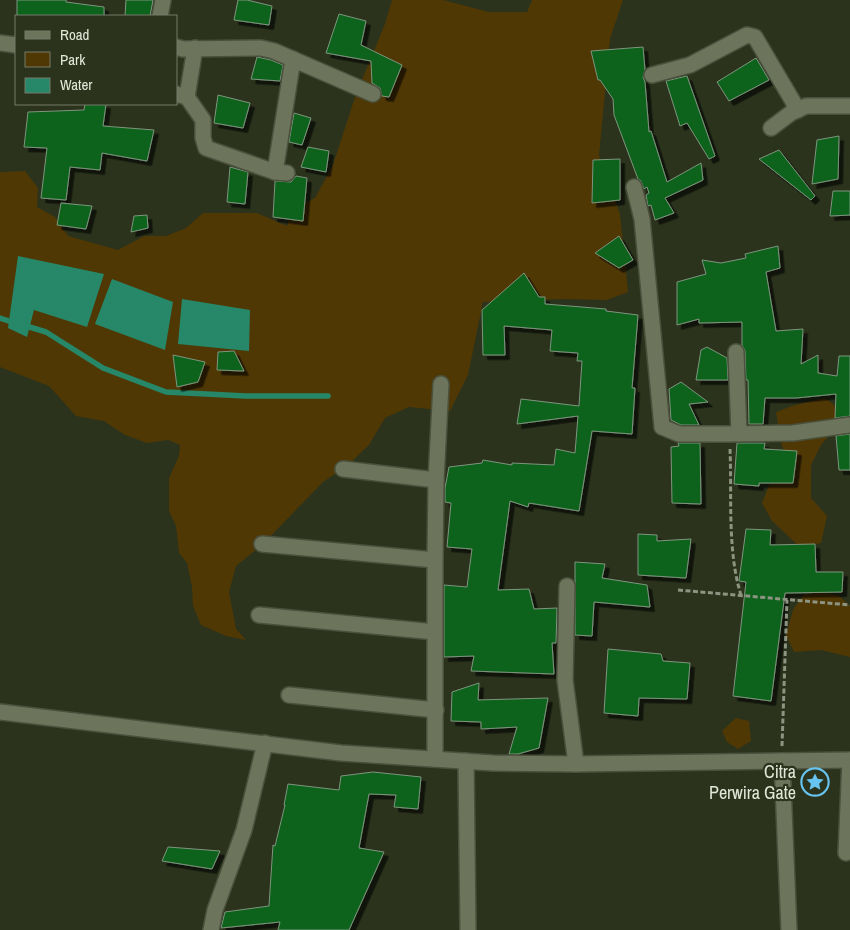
<svg xmlns="http://www.w3.org/2000/svg" width="850" height="930" font-family="'Archivo Narrow',sans-serif">
<style>
.green{fill:#503805}
.water{fill:#268868}
.lines{fill:none;stroke-linecap:round;stroke-linejoin:round}
.stream{stroke:#268868;stroke-width:5.5}
.building{fill:#0d621d;stroke:#7e957e;filter:url(#shadow)}
.street-casing{stroke:#4a503c;stroke-width:18}
.secondary-casing{stroke:#4a503c;stroke-width:18}
.path{stroke:#8d9481;stroke-width:3;stroke-dasharray:5 2.5;stroke-linecap:butt}
.street{stroke:#6c755b;stroke-width:15}
.secondary{stroke:#6c755b;stroke-width:15}
.labels{text-anchor:middle;stroke-width:4.5;stroke-linejoin:round;paint-order:stroke}
.poi-label{font-size:18px;fill:#e2e8d9;stroke:#2b331c;text-anchor:end}
</style>
<defs>
<filter id="shadow"><feDropShadow dx="4.5" dy="4.5" stdDeviation="0" flood-color="#0009"/></filter>
</defs>
<rect width="100%" height="100%" fill="#2b331c"/>
<g class="green">
<polygon points="392,0 443,0 489,12 527,12 532,0 623,0 610,39 599,155 620,214 628,292 607,300 564,299 483,302 468,375 450,411 409,407 385,418 369,445 347,466 323,482 263,544 236,566 229,592 236,629 246,640 226,636 201,625 193,606 192,587 187,563 179,553 176,526 169,511 169,478 179,456 180,445 168,440 147,443 125,435 104,421 76,416 49,386 0,367 0,172 25,171 38,188 37,207 55,217 68,236 118,250 144,236 166,236 186,228 203,213 257,213 287,226 293,208 315,198 333,165 356,94 385,24"/>
<polygon points="825,398 847,415 821,445 811,465 811,498 827,516 821,543 800,547 772,521 762,503 770,483 788,464 781,442 776,412 795,405"/>
<polygon points="824,592 839,596 850,606 850,657 821,650 794,652 786,635 793,610 804,594"/>
<polygon points="736,718 749,721 751,741 738,749 727,742 722,731"/>
</g>
<g class="water">
<polygon points="18,256 104,274 87,327 34,310 27,337 8,328"/>
<polygon points="112,279 173,302 165,350 95,324"/>
<polygon points="182,299 250,310 249,351 178,344"/>
</g>
<g class="lines">
<g class="stream">
<polyline points="0,318 15,323"/>
<polyline points="23,325 46,332 103,368 166,392 246,396 328,396"/>
</g>
</g>
<g class="building">
<polygon points="17,0 66,0 66,2 104,7 104,16 17,16"/>
<polygon points="126,0 153,0 150,16 125,16"/>
<polygon points="238,0 247,0 272,6 269,25 234,20"/>
<polygon points="339,14 366,21 361,45 402,65 389,97 382,96 380,88 372,83 371,61 326,53"/>
<polygon points="643,47 645,70 643,77 645,82 649,132 651,131 667,182 701,163 703,180 665,198 674,213 655,220 651,205 648,206 646,195 649,193 647,187 644,189 641,181 638,179 614,115 613,99 600,80 598,80 591,51"/>
<polygon points="257,57 271,60 283,65 280,81 251,79"/>
<polygon points="756,58 769,80 729,101 717,82"/>
<polygon points="687,76 715,156 709,159 687,123 680,126 666,81"/>
<polygon points="218,95 250,103 243,128 214,123"/>
<polygon points="85,104 106,104 103,126 154,130 147,161 102,153 100,170 70,167 66,200 41,198 47,148 24,147 28,112 84,110"/>
<polygon points="294,113 311,118 302,145 289,142"/>
<polygon points="839,136 838,179 812,184 817,140"/>
<polygon points="308,147 329,151 326,172 301,167"/>
<polygon points="779,150 815,196 811,200 759,159"/>
<polygon points="620,159 620,200 592,203 593,160"/>
<polygon points="230,167 248,172 245,204 227,202"/>
<polygon points="296,176 307,178 303,221 273,217 275,181 291,182"/>
<polygon points="833,191 850,191 850,215 830,216"/>
<polygon points="61,203 92,206 86,229 57,225"/>
<polygon points="147,215 148,228 131,232 134,216"/>
<polygon points="619,236 633,260 619,268 595,253"/>
<polygon points="778,246 780,268 766,272 776,331 803,329 801,364 818,355 818,373 837,376 839,356 850,356 850,416 835,418 836,394 796,398 765,398 763,424 749,424 748,380 746,380 745,351 742,345 742,322 699,323 699,319 677,325 677,282 706,274 702,260 721,263 746,258 745,254"/>
<polygon points="524,273 539,297 545,297 545,304 606,309 606,311 638,315 632,388 635,388 632,434 592,431 579,511 529,503 528,507 510,501 498,590 529,589 534,609 557,608 556,643 552,643 554,674 471,671 474,656 444,657 444,585 467,587 472,549 447,547 451,503 445,502 445,488 449,467 482,463 483,460 512,465 512,463 554,465 556,449 575,453 578,416 517,424 521,399 579,406 582,361 577,361 578,353 550,351 552,330 504,326 505,355 483,355 482,310"/>
<polygon points="707,347 727,358 728,380 696,380 701,350"/>
<polygon points="234,351 244,371 217,370 218,352"/>
<polygon points="173,355 205,362 198,382 177,387"/>
<polygon points="681,382 708,402 689,404 699,425 681,425 671,420 669,389"/>
<polygon points="850,434 850,470 839,470 836,436"/>
<polygon points="678,443 700,443 701,504 672,503 671,447 679,446"/>
<polygon points="737,443 765,443 764,449 797,451 793,483 759,483 759,486 734,484"/>
<polygon points="746,529 771,530 770,545 815,544 816,572 843,572 842,592 785,593 771,701 733,696 746,582 739,581"/>
<polygon points="638,534 657,535 657,541 691,539 686,578 638,575"/>
<polygon points="575,562 605,564 602,578 647,585 650,607 594,602 592,636 575,635"/>
<polygon points="608,649 661,654 663,661 690,663 687,699 639,698 638,716 604,713"/>
<polygon points="479,683 478,700 548,698 539,748 518,754 509,754 517,727 481,729 481,722 451,721 452,692"/>
<polygon points="373,772 421,777 418,809 394,807 396,795 369,794 359,848 384,852 349,930 278,930 280,922 221,928 225,912 269,906 273,845 275,846 285,805 284,805 288,784 339,790 341,776"/>
<polygon points="168,847 220,851 212,869 162,861"/>
</g>
<g class="lines">
<g class="street-casing">
<g id="street">
<polyline points="160,16 163,0"/>
<polyline points="0,43 16,45"/>
<polyline points="176,47 183,49 261,48 274,51 373,94"/>
<polyline points="652,75 690,65 747,35 755,37 798,110"/>
<polyline points="176,94 187,97 203,120 203,138 206,148 275,172 287,173"/>
<polyline points="187,97 195,48"/>
<polyline points="771,128 791,113 806,106 850,106"/>
<polyline points="275,172 293,59"/>
<polyline points="634,187 642,219 662,427 679,434 729,434 793,433 850,425"/>
<polyline points="736,352 739,434"/>
<polyline points="343,469 436,480"/>
<polyline points="262,544 435,560"/>
<polyline points="567,586 565,680 576,764"/>
<polyline points="259,615 435,632"/>
<polyline points="289,695 436,710"/>
<polyline points="435,759 435,560 436,480 441,384"/>
<polyline points="466,761 468,930"/>
<polyline points="782,761 789,930"/>
<polyline points="846,853 850,760"/>
<polyline points="211,930 215,910 244,830 265,743"/>
</g>
</g>
<g class="secondary-casing">
<polyline id="secondary" points="0,712 341,753 493,763 576,764 850,760"/>
</g>
<g class="path">
<path d="M730 449C732 496 727 551 741 595"/>
<polyline points="678,590 850,605"/>
<polyline points="782,746 787,600"/>
</g>
<use href="#street" class="street"/>
<use href="#secondary" class="secondary"/>
</g>
<defs>
<g id="sight-ring" transform="scale(1.4375)"><circle r="9.5" fill="#2b331c" stroke="#67c4f0" stroke-width="1.5"/><path d="M0-6L1.8-2.2L6-1.7L2.9 1.2L3.7 5.4L0 3.3L-3.7 5.4L-2.9 1.2L-6-1.7L-1.8-2.2Z" fill="#67c4f0"/></g>
</defs>
<g fill-rule="evenodd">
<use href="#sight-ring" x="815" y="782"/>
</g>
<g class="labels">
<g class="poi-label">
<text x="796" y="778">Citra<tspan x="796" dy="21">Perwira Gate</tspan></text>
</g>
</g>
<rect x="15" y="15" width="162" height="90" fill="#2b331c" stroke="#747b68"/>
<rect x="25" y="31" width="25" height="8" fill="#6c755b" stroke="#747b68"/>
<text x="60" y="40" font-size="15" fill="#e2e8d9">Road</text>
<rect x="25" y="52" width="25" height="15" fill="#503805" stroke="#747b68"/>
<text x="60" y="65" font-size="15" fill="#e2e8d9">Park</text>
<rect x="25" y="78" width="25" height="15" fill="#268868" stroke="#747b68"/>
<text x="60" y="90" font-size="15" fill="#e2e8d9">Water</text>
</svg>
